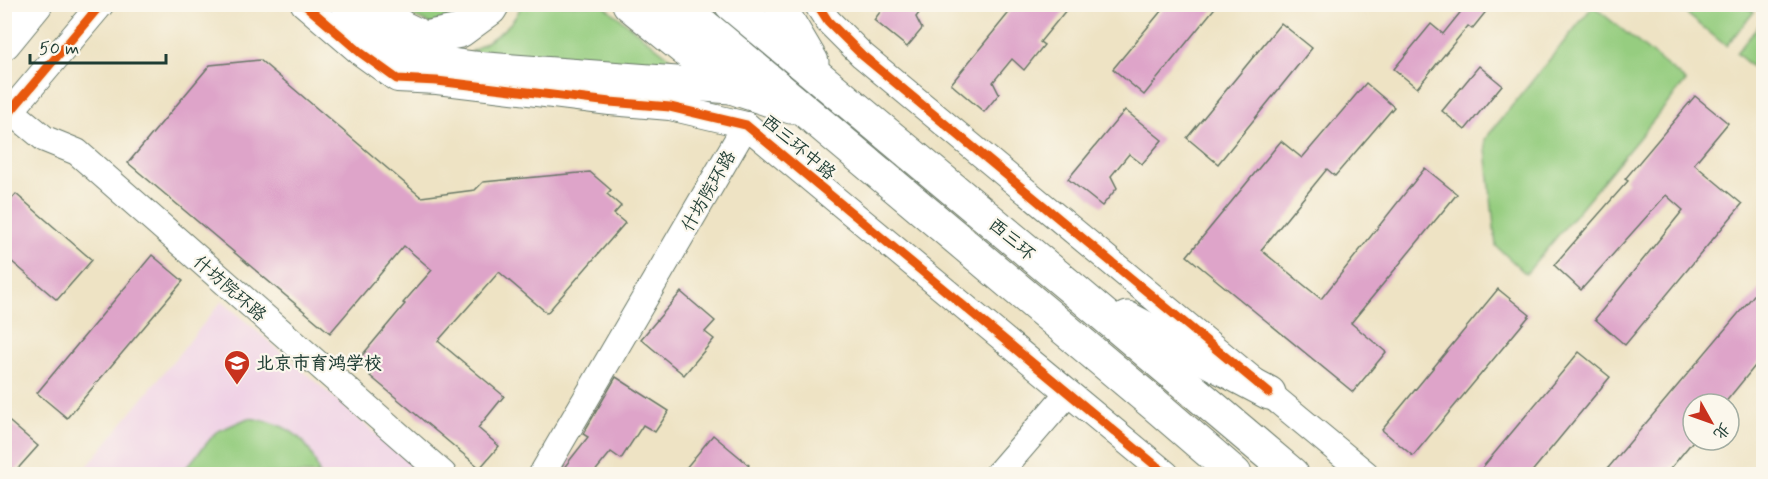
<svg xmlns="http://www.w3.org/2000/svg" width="1768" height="479" font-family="Mynerve,'LXGW WenKai TC',sans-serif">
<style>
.built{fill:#efd0e5}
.green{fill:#96cd80;stroke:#5a855a;stroke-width:1.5}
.building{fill:#dea4c9}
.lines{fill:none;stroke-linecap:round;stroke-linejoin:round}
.minor-casing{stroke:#677766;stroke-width:28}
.highway-casing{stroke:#677766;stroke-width:35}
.minor{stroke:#fff;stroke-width:26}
.highway{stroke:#fff;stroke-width:33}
.cycleway-casing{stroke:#fbf7ec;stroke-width:13}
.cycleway{stroke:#e8590c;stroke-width:9}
.labels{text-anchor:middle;stroke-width:4.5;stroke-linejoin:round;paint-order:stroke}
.street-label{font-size:18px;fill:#1f3d34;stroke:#fbf7ec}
.poi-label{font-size:18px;font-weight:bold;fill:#1f3d34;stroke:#fbf7ec;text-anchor:start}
</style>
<rect width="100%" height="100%" fill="#fbf7ec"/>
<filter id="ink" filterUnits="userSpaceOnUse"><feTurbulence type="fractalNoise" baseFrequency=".0167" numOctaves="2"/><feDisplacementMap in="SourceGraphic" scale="12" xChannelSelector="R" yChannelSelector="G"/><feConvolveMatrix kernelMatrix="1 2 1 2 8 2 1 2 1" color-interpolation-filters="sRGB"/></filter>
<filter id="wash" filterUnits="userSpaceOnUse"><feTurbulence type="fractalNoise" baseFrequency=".008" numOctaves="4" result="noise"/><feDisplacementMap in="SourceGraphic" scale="24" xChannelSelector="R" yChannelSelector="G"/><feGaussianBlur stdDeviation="1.35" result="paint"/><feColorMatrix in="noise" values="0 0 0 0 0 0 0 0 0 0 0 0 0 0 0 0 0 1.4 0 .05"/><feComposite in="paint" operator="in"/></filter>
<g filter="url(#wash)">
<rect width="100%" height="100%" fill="#eee3c4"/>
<polygon class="built" points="222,301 419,471 416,474 81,474"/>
<g class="green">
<polygon points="387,5 478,5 432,25"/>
<path d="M521 5H603L683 68 471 52C490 39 514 28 521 5Z"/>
<polygon points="1676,5 1744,5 1754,12 1726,46"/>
<polygon points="1593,6 1686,81 1526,274 1496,246 1485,139"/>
<polygon points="1763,20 1763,76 1736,53"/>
<path d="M248 418C285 422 310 437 319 474H181L216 432Z"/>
</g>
<g id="blocks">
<g class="building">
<polygon points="886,4 926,4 916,17 922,29 907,47 874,20"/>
<polygon points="1016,4 1071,4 1040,42 1044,45 1024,70 1012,59 993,82 999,94 984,112 951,84"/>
<polygon points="1167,4 1218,4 1144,95 1113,69"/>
<polygon points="1467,4 1492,4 1472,29 1468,26 1417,88 1394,69 1431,24 1443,34"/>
<polygon points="1281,23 1312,48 1218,164 1187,138"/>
<polygon points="260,60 421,197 475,190 483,182 590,172 611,190 607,194 621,206 614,214 625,223 547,313 499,272 438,341 504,396 478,428 499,446 480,468 370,376 373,372 359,359 405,304 403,303 432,270 404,246 330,333 128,163 210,65"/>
<polygon points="1479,66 1502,85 1465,130 1442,111"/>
<polygon points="1366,83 1394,107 1335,176 1327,169 1261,250 1321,299 1425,168 1457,194 1351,323 1386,352 1353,392 1187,256 1281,141 1302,158"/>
<polygon points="1695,96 1728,123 1694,164 1742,204 1625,345 1595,319 1683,210 1666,195 1581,290 1554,265 1628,181 1625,179"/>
<polygon points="1125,110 1162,140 1142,164 1129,154 1111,176 1117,188 1102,206 1068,179"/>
<polygon points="16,194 92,260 57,300 4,255 4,208"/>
<polygon points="152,255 183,281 67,418 37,393"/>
<polygon points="1764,283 1764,355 1724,404 1693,404 1693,441 1666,474 1603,474"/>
<polygon points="1498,289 1530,315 1413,456 1382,430"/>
<polygon points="681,292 715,321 705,332 714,339 684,375 641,339"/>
<polygon points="1579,352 1610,377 1530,474 1477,474"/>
<polygon points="616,377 669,411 655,432 643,425 621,459 611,452 593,474 559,474 588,437 583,434"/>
<polygon points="4,417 38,446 13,474 4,474"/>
<polygon points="713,435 749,465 741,474 681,474"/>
</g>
</g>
</g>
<g filter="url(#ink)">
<use href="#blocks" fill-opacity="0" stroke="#677766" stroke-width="1.5"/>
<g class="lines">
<g class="minor-casing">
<g id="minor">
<polyline points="304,4 361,53 397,79 437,81 610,102 670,107 746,125 1166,474"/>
<polyline points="817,4 828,21 862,55 1366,474"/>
<polyline points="11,111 45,139 77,152 443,474"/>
<polyline points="4,119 101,4"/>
<polyline points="542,474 746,125"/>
<polyline points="998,474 1068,393"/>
</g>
</g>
<g class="highway-casing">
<g id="highway">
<polyline points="347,4 392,42 422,61 474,68 731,87 791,107"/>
<polyline points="629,4 731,87"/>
<polyline points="678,4 1154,404 1235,474"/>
<polyline points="731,4 1073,289 1292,474"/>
<polyline points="781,4 783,13 812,62"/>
<polyline points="388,17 403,28 424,38 460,31 490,9 493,4"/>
<polyline points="4,43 36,4"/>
<polyline points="1127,318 1269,393"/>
</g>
</g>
<use href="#minor" class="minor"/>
<use href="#highway" class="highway"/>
<g class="cycleway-casing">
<g id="cycleway">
<polyline points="304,4 361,53 397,79 437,81 610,102 670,107 746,125 1166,474"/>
<polyline points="817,4 828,21 862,55 1269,393"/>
<polyline points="4,119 101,4"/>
</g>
</g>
<use href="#cycleway" class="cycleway"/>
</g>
</g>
<defs>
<g id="school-pin" transform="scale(1.35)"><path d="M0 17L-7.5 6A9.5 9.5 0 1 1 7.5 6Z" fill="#c8321e" stroke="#fbf7ec"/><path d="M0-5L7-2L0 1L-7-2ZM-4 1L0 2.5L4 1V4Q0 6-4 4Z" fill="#fff"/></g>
</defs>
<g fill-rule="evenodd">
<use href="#school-pin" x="237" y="363"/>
</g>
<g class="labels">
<g class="street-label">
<text transform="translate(799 147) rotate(40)" y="6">西三环中路</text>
<text transform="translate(708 191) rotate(-60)" y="6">什坊院环路</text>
<text transform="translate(1012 239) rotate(40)" y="6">西三环</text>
<text transform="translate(230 288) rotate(41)" y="6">什坊院环路</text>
</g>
<g class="poi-label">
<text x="256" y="369">北京市育鸿学校</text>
</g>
</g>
<rect width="1768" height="479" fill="none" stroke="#fbf7ec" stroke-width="24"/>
<g transform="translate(1711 422) rotate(130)"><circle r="28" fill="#fbf7ec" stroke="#a3ada2" stroke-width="1.5"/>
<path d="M0-4.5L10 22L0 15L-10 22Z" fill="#c8321e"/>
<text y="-9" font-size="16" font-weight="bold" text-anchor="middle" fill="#1f3d34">北</text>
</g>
<path d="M30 54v9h136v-9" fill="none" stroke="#1f3d34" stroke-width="3"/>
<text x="39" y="54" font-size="18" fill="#1f3d34" stroke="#fbf7ec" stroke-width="4.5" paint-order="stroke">50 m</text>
</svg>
